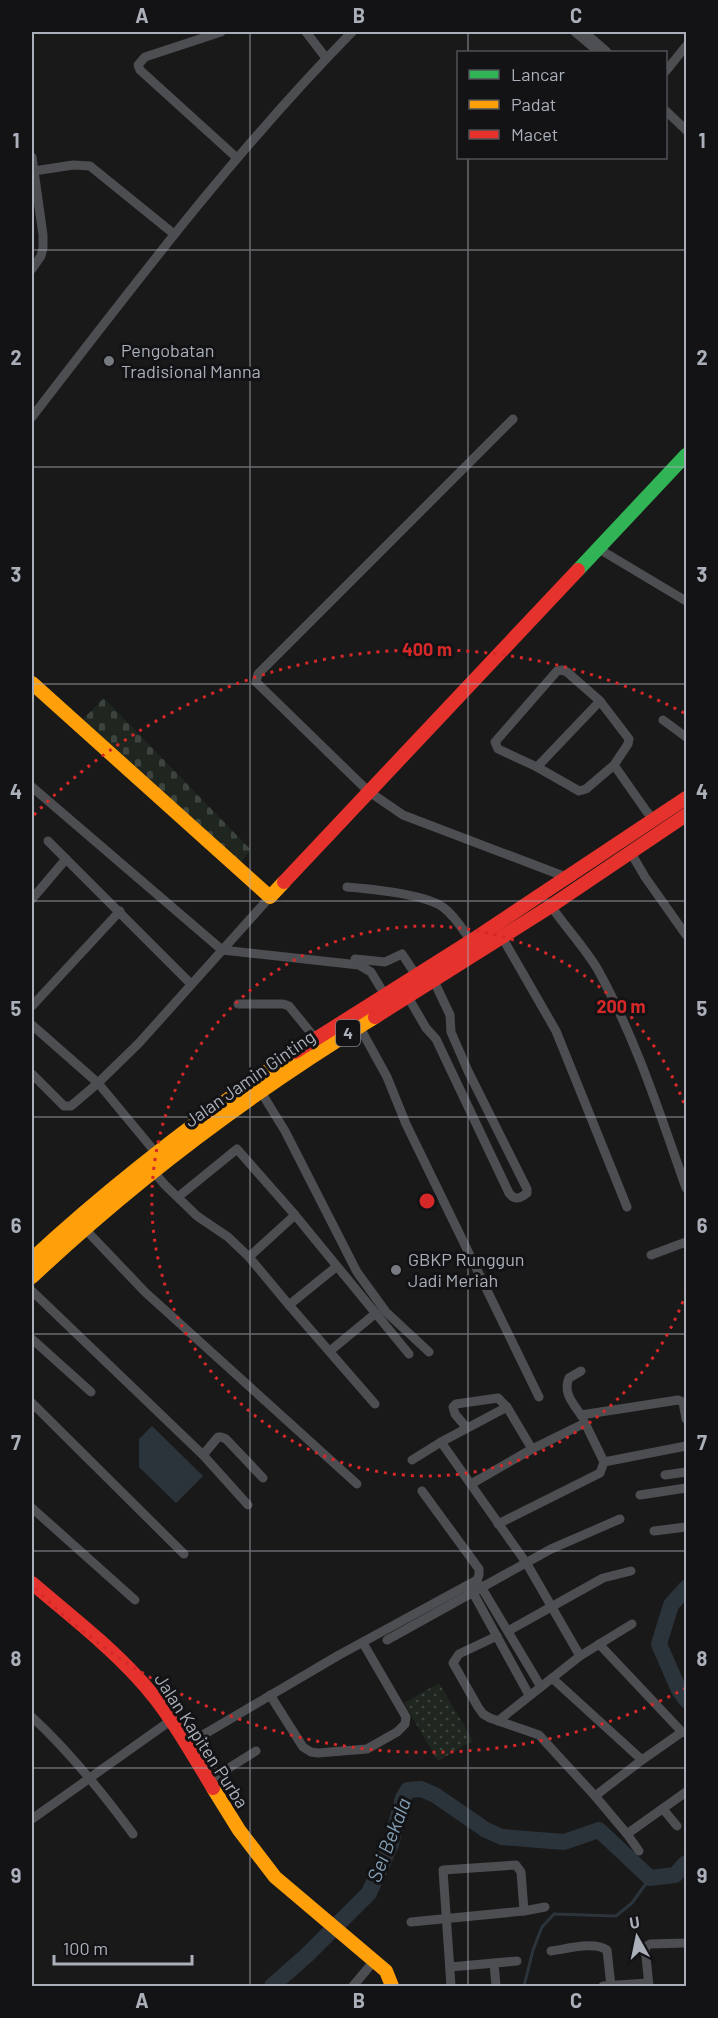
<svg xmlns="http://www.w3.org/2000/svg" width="718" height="2018" font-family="Barlow,sans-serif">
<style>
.grass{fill:url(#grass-dots)}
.cemetery{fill:url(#cemetery-stones)}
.water{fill:#2c343b}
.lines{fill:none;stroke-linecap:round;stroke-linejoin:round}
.stream{stroke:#2c343b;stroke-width:3}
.river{stroke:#2c343b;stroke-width:16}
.street{stroke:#4d4e52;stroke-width:9}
.fast{stroke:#30b455;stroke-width:14}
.slow{stroke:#ff9f0a;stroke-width:14}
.jam{stroke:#e5322d;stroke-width:14}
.grid{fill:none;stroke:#aaafb9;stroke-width:1.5;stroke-opacity:0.55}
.ring{fill:none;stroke:#d62828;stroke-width:3;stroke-dasharray:3 6}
.poi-dot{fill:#777a81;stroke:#131315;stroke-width:2}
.labels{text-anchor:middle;stroke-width:6;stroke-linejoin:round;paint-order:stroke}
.shield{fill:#131315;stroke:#7d8088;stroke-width:1.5}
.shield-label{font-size:16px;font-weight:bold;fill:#aaafb9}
.poi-label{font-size:18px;fill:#aaafb9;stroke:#131315;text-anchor:start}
.street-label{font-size:18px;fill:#aaafb9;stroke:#131315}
.water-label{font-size:20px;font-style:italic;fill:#829eb4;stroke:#131315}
.centre{fill:#d62828;stroke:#131315;stroke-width:3}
.ring-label{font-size:18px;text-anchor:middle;font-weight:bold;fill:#d62828;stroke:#131315;stroke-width:6;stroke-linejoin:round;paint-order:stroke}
.neatline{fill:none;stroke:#aaafb9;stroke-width:2}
.grid-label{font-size:20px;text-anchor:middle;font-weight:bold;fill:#aaafb9}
</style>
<defs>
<pattern id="grass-dots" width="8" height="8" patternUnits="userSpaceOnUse" patternTransform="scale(1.5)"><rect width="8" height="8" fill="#1f261f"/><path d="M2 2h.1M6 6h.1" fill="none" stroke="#3d433d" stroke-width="1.8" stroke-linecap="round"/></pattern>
<pattern id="cemetery-stones" width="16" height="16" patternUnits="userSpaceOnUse" patternTransform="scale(1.5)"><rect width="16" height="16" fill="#1f261f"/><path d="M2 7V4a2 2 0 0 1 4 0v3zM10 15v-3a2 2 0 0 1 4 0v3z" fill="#3d433d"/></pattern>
</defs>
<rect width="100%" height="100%" fill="#191919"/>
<polygon class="grass" points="439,1683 473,1741 438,1761 404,1703"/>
<polygon class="cemetery" points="104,698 251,850 239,864 79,723"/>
<polygon class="water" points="152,1426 203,1476 176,1503 139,1467 139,1439"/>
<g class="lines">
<polyline class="stream" points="524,1986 533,1950 542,1927 554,1914 616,1916 632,1903 650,1878"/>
<g class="river">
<polyline points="686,1588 671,1605 659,1644 679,1690 686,1700"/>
<polyline points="272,1986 307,1955 369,1893 391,1844 403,1798 408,1790 421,1789 435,1795 486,1830 502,1837 564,1842 599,1830 650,1878 675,1875 686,1863"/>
</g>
<g class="street">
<polyline points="221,32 145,57 138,65 140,70 237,158"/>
<polyline points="306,32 326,58"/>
<polyline points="575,32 599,52"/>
<polyline points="584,32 607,52"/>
<polyline points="666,71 686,46"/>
<polyline points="666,111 686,130"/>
<polyline points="32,157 43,235 43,248 41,256 32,269"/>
<polyline points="34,171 73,165 90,166 174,234"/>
<path d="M32 417C134 285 235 151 352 32"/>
<polyline points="513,419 258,674 256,682 368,791 403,815 566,877"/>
<polyline points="599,549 686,601"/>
<polyline points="663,720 686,737"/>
<polyline points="614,765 628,744 629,739 600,701 567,672 562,670 557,671 495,742 498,749 537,767 579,791 586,789 614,765 647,812 653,819"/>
<polyline points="537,767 600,701"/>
<polyline points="32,787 222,950 359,965 371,972 385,995"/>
<polyline points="48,841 191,984"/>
<polyline points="631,853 645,877 686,935"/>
<path d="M347 887C371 889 427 894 444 908 455 916 463 930 471 941"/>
<polyline points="32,899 66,859"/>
<path d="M549 903C564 926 584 946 598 970 636 1039 660 1114 686 1188"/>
<polyline points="502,937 556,1031 627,1207"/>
<polyline points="355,959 385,962 402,954 416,975"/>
<path d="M408 997 426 1028 436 1039 509 1193C515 1201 521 1198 527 1193V1189L468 1071 451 1032 450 1015 434 981"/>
<polyline points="238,1004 283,1004 289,1006 315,1038"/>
<polyline points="32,1006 120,911"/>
<polyline points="32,1025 98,1083 156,1153"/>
<polyline points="359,1026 387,1077 406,1124 539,1397"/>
<polyline points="32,1074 64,1106 71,1106 98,1083 139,1043 270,897"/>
<polyline points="261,1092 285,1131 357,1272 386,1312 429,1352"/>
<polyline points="153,1171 165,1185 197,1216 228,1237 249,1257 289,1305 375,1404"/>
<polyline points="178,1197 237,1149 295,1215 409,1354"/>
<polyline points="84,1228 145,1292 357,1484"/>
<polyline points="651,1255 686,1242"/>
<polyline points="249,1257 295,1215"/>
<polyline points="32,1291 203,1455 248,1505"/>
<polyline points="289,1305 336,1267"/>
<polyline points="32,1339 91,1392"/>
<polyline points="330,1351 376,1313"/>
<path d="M581 1371 569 1378C562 1394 575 1405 583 1418"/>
<polyline points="32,1403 184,1554"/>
<polyline points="507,1407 441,1442 527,1564 580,1656"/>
<polyline points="581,1415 678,1400 683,1402 686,1419"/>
<polyline points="466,1427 455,1414 453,1407 456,1404 498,1398 507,1407 532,1449"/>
<polyline points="203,1455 218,1437 221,1437 226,1439 263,1478"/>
<polyline points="412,1460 441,1442"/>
<polyline points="665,1475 686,1472"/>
<polyline points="471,1484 532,1449 585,1423 604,1462"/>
<polyline points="640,1495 686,1488"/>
<polyline points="32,1508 135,1600"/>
<polyline points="498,1524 600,1473 604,1462 686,1446"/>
<polyline points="654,1531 686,1527"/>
<polyline points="480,1585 541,1687"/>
<polyline points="471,1589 529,1695"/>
<polyline points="508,1631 603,1578 631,1571"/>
<polyline points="497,1636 459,1654 453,1663 478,1707 483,1714 490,1718 539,1735 595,1796 642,1760 682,1732 686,1733"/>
<polyline points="387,1640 551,1549 620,1519"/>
<polyline points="599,1644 682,1732"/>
<polyline points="552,1678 642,1760"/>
<polyline points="270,1695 303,1747 311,1752 318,1753 367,1749 397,1732 405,1724 406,1717 363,1643"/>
<path d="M32 1717C70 1752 102 1792 133 1834"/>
<polyline points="498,1721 580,1656 632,1624"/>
<polyline points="186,1745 339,1655 477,1580 479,1575 479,1569 422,1491"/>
<polyline points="208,1781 256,1751"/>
<polyline points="595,1796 627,1834 686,1792"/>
<polyline points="663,1809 677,1826"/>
<polyline points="32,1819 170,1721"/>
<polyline points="627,1834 639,1851"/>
<polyline points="411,1922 524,1911"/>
<path d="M551 1951C568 1949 593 1941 607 1950L611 1986"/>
<polyline points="494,1963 496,1986"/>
<polyline points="450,1967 517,1961"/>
<polyline points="353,1986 374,1961"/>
<polyline points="451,1986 443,1870 516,1865 521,1872 524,1911 545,1907"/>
<polyline points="603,1986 648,1983"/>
<polyline points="649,1986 645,1947 650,1944 686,1943"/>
</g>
<polyline class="fast" points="578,570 686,455"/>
<g class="slow">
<polyline points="32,683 270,897 284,882"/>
<path d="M32 1259C114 1183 203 1115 295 1052"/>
<path d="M32 1277C137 1178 252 1092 375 1017"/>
<polyline points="213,1788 239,1830 275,1877 386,1971 392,1986"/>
</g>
<g class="jam">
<polyline points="284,882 578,570"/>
<polyline points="375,1017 551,906 686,815"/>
<polyline points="295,1052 471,941 686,798"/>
<path d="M32 1583C68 1614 106 1643 138 1678 168 1710 190 1750 213 1788"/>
</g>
</g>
<path class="grid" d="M250 32V1986M468 32V52M468 158V1986M32 250H686M32 467H686M32 684H686M32 901H686M32 1117H686M32 1334H686M32 1551H686M32 1768H686"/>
<g class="ring">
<path d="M686 1293A275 275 0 1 1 686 1109"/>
<path d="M686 1688A551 551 0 0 1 34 1587M34 815A551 551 0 0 1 686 714"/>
</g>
<g class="poi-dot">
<circle cx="109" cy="361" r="6"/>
<circle cx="396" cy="1270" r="6"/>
</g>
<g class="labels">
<rect class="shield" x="336" y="1020" width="24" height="26" rx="4.5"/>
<g class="shield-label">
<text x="348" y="1039">4</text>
</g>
<g class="poi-label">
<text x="121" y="357">Pengobatan<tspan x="121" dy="21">Tradisional Manna</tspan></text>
<text x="408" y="1266">GBKP Runggun<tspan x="408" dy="21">Jadi Meriah</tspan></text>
</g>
<g class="street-label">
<text transform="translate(250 1079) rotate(-35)" y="6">Jalan Jamin Ginting</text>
<text transform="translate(201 1741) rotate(57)" y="6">Jalan Kapiten Purba</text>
</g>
<g class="water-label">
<text transform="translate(389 1840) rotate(-69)" y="7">Sei Bekala</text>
</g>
</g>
<circle cx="427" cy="1201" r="9" class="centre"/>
<g class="ring-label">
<text x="427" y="656">400 m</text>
<text x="621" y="1013">200 m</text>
</g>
<rect width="718" height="2018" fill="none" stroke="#131315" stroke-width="66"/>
<rect x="457" y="51" width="210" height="108" fill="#131315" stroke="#4f5157" stroke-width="1.5"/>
<rect x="469" y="70" width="30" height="9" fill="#30b455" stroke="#4f5157" stroke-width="1.5"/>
<text x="511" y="81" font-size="18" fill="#aaafb9">Lancar</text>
<rect x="469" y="100" width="30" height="9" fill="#ff9f0a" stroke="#4f5157" stroke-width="1.5"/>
<text x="511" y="111" font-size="18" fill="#aaafb9">Padat</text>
<rect x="469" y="130" width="30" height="9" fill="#e5322d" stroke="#4f5157" stroke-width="1.5"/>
<text x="511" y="141" font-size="18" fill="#aaafb9">Macet</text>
<g transform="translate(637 1937) rotate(351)" stroke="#131315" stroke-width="4.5" paint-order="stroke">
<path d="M0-4.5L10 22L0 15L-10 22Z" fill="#aaafb9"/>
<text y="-9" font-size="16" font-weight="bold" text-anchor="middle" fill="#aaafb9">U</text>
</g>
<path d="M54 1955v9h138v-9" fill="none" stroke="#aaafb9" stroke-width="3"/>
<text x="63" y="1955" font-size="18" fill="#aaafb9" stroke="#131315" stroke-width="4.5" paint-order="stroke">100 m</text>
<rect x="33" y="33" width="652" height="1952" class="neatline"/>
<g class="grid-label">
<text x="142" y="23">A</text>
<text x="359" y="23">B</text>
<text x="576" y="23">C</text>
<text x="16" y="148">1</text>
<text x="702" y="148">1</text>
<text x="16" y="365">2</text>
<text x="702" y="365">2</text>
<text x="16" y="582">3</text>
<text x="702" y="582">3</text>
<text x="16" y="799">4</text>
<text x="702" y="799">4</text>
<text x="16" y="1016">5</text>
<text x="702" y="1016">5</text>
<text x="16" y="1233">6</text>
<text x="702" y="1233">6</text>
<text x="16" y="1450">7</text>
<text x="702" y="1450">7</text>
<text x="16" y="1666">8</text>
<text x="702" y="1666">8</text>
<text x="16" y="1883">9</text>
<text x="702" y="1883">9</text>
<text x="142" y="2008">A</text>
<text x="359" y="2008">B</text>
<text x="576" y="2008">C</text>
</g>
</svg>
